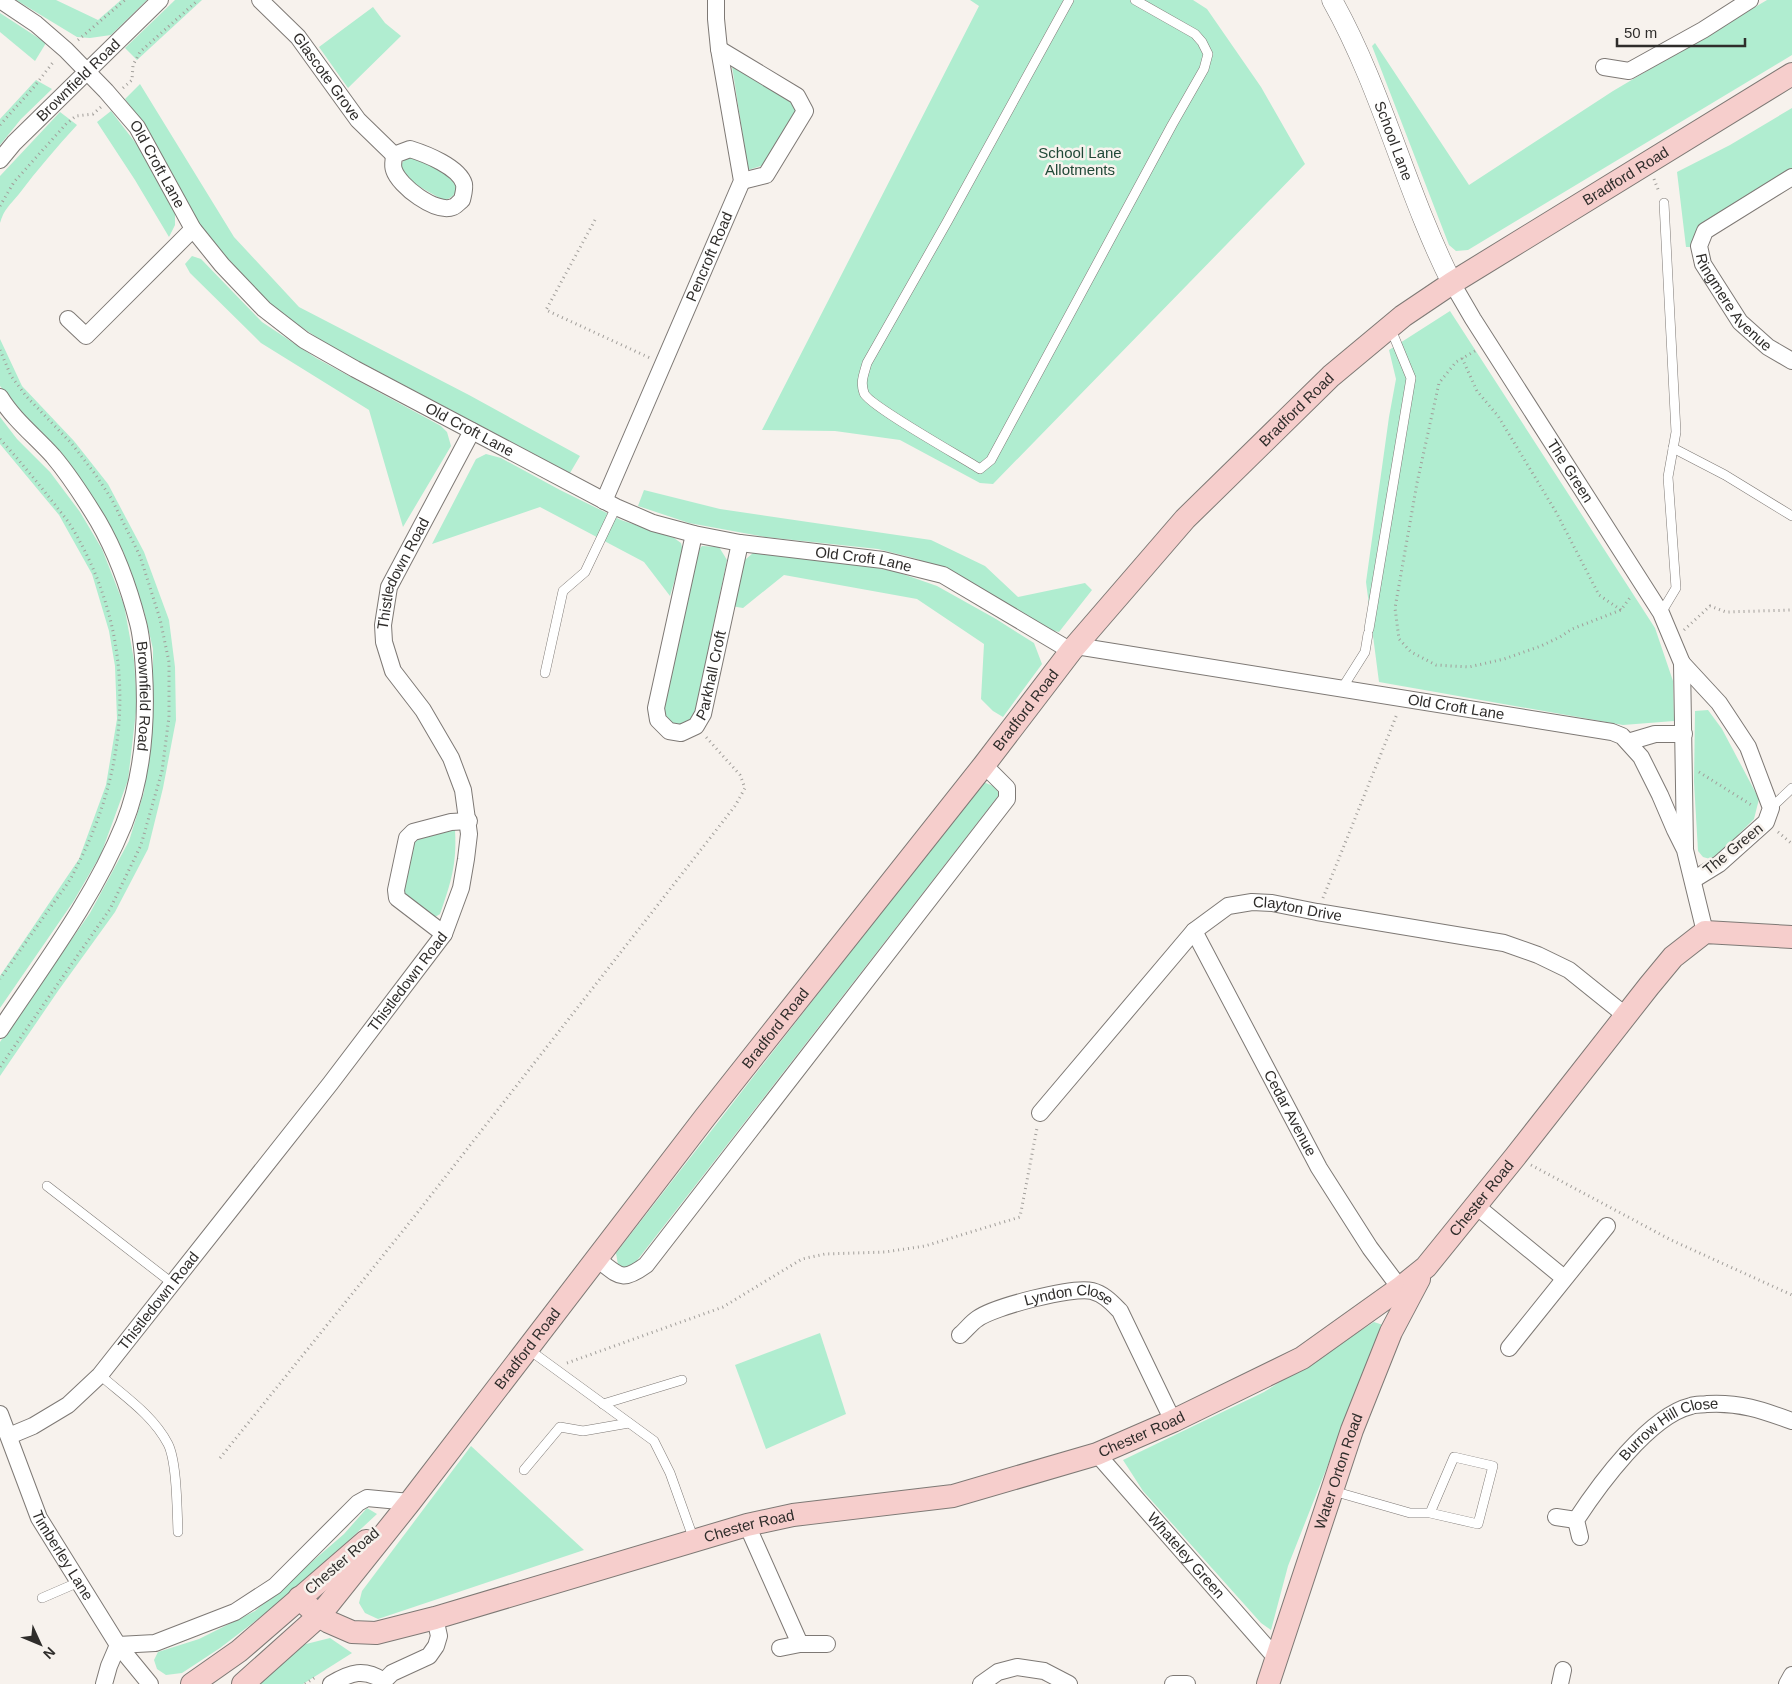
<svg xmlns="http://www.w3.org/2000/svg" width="1792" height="1684" font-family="Helvetica,sans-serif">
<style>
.green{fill:#b0edd0}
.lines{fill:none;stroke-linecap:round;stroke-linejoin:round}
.service-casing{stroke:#7e7975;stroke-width:10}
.minor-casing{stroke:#7e7975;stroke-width:18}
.tertiary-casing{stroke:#7e7975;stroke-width:21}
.secondary-casing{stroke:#7e7975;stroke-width:24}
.path{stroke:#a19e9a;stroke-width:3;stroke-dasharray:1 4;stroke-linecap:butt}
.service{stroke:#fff;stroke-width:9}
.minor{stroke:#fff;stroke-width:16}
.tertiary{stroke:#fff;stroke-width:20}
.secondary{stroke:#f6cecc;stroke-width:22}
.labels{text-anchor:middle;stroke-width:5;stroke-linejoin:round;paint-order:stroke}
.street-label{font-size:15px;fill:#2f2d2b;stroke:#f7f2ed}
.park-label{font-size:15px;fill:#204837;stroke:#f7f2ed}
</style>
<rect width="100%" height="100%" fill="#f7f2ed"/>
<g class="green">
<polygon points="16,0 56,0 98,20 121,0 147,0 111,35 90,38 77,37"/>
<polygon points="175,0 202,0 137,60 125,48"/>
<polygon points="970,0 1193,0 1207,9 1261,87 1305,164 993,484 980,483 900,440 835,431 762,430 979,6"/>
<polygon points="1767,0 1792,0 1792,55 1468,250 1456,251 1449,245 1372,46 1375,43 1469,185 1613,91"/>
<polygon points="373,7 385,23 401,36 348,88 319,47"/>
<polygon points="0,13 46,43 35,61 0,32"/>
<polygon points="732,66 792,102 797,114 767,164 748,170"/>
<polygon points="36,80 52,89 21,119 0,145 0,119"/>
<polygon points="140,84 234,237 299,307 469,395 580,456 570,473 330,346 274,309 236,271 196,222 139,118 125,99"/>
<polygon points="1792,108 1792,169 1706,222 1692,247 1686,247 1677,172 1730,145"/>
<polygon points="111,111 141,150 175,213 175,225 169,237 135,180 97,122"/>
<path d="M60 112 77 125C56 148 37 170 19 194 10 205 4 209 0 223V176Z"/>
<path d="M414 157C429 161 449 175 458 188 455 195 451 199 443 200L406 179 401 167C403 159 406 158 414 157Z"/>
<polygon points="192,256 201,259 262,322 316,358 441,426 447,432 451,446 403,527 369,410 261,343 190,273 185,264"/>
<polygon points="1450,311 1655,628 1673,681 1674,721 1623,725 1379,682 1366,582 1389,417 1396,379 1389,350"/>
<polygon points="0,339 22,386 74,441 108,484 144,552 169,620 175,667 176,720 163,788 148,849 115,912 58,991 0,1076 0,1042 90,913 129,841 144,792 153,718 153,649 144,611 123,551 98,506 0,386"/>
<polygon points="0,417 17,439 50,472 80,512 102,549 124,605 134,660 137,703 128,780 101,854 73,902 0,1008 0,976 79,859 106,785 117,719 115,666 109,631 92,574 59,515 0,444"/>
<polygon points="486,454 501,458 560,490 621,520 674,538 681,543 683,552 670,596 644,562 540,507 432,544 476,459"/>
<polygon points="644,490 720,509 931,540 985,566 1018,597 1085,583 1092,590 1059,632 1045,629 973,584 917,559 878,549 765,537 689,523 638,506"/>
<polygon points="702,546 719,547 727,560 694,718 685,725 673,726 662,711 695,554"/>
<polygon points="753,553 857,564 897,572 937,586 996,619 1034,643 1042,664 1003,717 993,711 981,699 984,644 917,599 784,575 743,608 731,606 740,564"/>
<polygon points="1708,710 1722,729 1759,799 1754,819 1719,854 1710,859 1703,857 1698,851 1694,782 1695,711"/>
<polygon points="983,782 996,787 999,795 635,1263 626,1269 618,1265 616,1253"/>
<path d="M451 829 455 830C457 864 451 882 440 914L435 917 402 893 414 843 420 838Z"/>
<polygon points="1374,1322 1383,1325 1288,1566 1271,1630 1261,1623 1143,1491 1123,1460 1264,1392"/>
<polygon points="820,1333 846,1414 766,1449 735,1365"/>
<polygon points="471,1446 584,1550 378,1619 365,1613 359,1603 362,1591"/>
<polygon points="367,1508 377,1514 292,1593 220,1648 182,1673 166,1675 157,1669 154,1660 158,1652 199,1639 255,1611 344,1534"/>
<polygon points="330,1638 352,1653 303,1684 259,1684 302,1645"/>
</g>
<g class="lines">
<g class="service-casing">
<g id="service">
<path d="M1069 0 947 222 867 363C864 374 860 382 864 393 868 405 963 458 980 469L991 460 1172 125 1204 69 1208 54 1202 42 1195 34 1135 0"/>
<polyline points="1673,448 1725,475 1792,516"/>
<polyline points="1661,613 1676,588 1668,477 1676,432 1664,203"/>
<polyline points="1369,629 1411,378 1390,327"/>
<polyline points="545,673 563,591 585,572 616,507"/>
<polyline points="1341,690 1365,652 1368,634"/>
<polyline points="1771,808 1792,788"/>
<polyline points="47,1186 172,1283"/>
<polyline points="528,1349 654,1441 670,1473 694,1540"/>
<path d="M100 1375C124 1396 153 1415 168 1444 177 1462 177 1510 178 1532"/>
<polyline points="603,1404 682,1380"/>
<polyline points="524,1470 560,1427 583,1431 629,1423"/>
<polyline points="1333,1491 1410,1513 1430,1513 1454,1457 1493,1466 1478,1524 1430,1513"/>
<polyline points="42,1598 79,1582"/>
</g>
</g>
<g class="minor-casing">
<g id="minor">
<path id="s1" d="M0 0 36 24 66 50 106 91 137 127 193 229 222 265 264 309 304 340 355 369 616 507 653 523 694 534 740 543 883 560 943 575 1071 651"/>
<path id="s2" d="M260 0 298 37 358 120 394 155"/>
<polyline points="719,49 797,96 805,111 766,175 742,181"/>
<polyline points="1604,67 1629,71 1703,30 1750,0"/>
<path d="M410 149C426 154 459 167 464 184 465 189 463 195 462 200 459 202 456 206 453 207 436 214 399 186 394 170 392 165 394 160 394 155Z"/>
<path id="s3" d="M0 160 14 143 160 0"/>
<path id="s4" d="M1792 177 1705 231 1699 246 1703 264 1740 322 1768 347 1792 361"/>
<path id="s5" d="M1452 283 1473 319 1661 613 1682 663 1685 847"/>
<polyline points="68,319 86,336 193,229"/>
<path id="s6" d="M0 397C14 420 35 436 53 456 70 476 84 498 98 521 116 552 129 588 138 623 142 638 143 656 144 671 147 722 143 776 124 824 94 898 44 964 0 1030"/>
<path id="s7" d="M604 501 742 181 719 49 716 19V0"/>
<path id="s8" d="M694 534 656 708 658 720 669 731 681 733 696 726 703 714 740 543"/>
<path id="s9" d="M1076 646 1612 732 1622 736 1641 757 1660 795 1675 830 1685 850 1705 932"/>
<polyline points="1682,663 1719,703 1748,747 1771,808 1766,822 1719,864 1693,880"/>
<polyline points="1628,742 1655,734 1684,734"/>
<path id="s10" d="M1194 931 1319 1168 1370 1248 1400 1288"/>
<polyline points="444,934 397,898 396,890 407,838 413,832 451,822 469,821"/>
<path id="s11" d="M1040 1113 1194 931 1228 906 1252 902 1272 903 1317 912 1504 943 1538 955 1569 970 1625 1015"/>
<polyline points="1475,1205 1564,1278"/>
<path d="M597 1259C620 1276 621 1283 646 1265L1007 799V788L984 765"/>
<path id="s12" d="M960 1335C966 1330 971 1323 977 1319 993 1307 1073 1286 1092 1291 1104 1294 1112 1303 1120 1311L1173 1421"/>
<polyline points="1509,1348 1607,1226"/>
<path id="s13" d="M0 1414 39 1518 118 1645 150 1684"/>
<path id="s14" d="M9 1436 33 1426 68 1405 100 1375 330 1084 444 934 461 888 466 859 469 834 463 790 451 758 423 710 393 671 384 642 383 625 389 587 472 431"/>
<path id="s15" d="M1097 1454 1276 1658"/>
<polyline points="1556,1517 1576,1520"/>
<polyline points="747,1525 800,1644"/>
<path id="s16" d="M1580 1537 1576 1520C1599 1485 1649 1416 1691 1406 1696 1404 1702 1405 1707 1404 1739 1402 1762 1410 1792 1421"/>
<polyline points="780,1648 800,1644 827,1644"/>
<polyline points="104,1684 109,1666 118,1645 155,1643 235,1612 275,1586 358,1503 367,1498 410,1502"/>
<path d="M331 1684C351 1672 364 1668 384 1681"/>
<polyline points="384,1684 384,1681 392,1673 429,1656 436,1646 439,1636 435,1618"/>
<polyline points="981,1684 998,1672 1017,1667 1044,1671 1069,1684"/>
<polyline points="1173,1684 1187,1684"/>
<polyline points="1560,1684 1563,1670"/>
<polyline points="1787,1684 1792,1675"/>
</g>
</g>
<g class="tertiary-casing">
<g id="tertiary">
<path id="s17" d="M1332 0C1382 89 1406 192 1452 283"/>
</g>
</g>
<g class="secondary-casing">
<g id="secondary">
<path id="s18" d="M299 1598 319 1616 329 1622 352 1632 376 1633 435 1618 747 1525 793 1515 953 1496 1097 1454 1173 1421 1302 1358 1400 1288 1426 1267 1515 1157 1649 986 1673 957 1705 932 1792 937"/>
<polyline points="192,1684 239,1651 366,1541"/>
<path id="s19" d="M243 1684 319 1616 410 1502 706 1116 984 765 1071 651 1185 519 1331 376 1403 316 1452 283 1792 74"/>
<path id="s20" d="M1268 1684 1352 1430 1391 1332 1419 1279"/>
</g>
</g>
<g class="path">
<polyline points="78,40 125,0"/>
<polyline points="123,88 132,80 133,65 140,52 198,0"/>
<polyline points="0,125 34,87 54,61"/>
<polyline points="1654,179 1659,192"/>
<polyline points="0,206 14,182 67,123 76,116 93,114 101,107"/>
<polyline points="595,220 546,310 650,358"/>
<polyline points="0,350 11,376 26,396 72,444 95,474 111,498 140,556 160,619 169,662 169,717 162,771 141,845 110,909 0,1067"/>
<polyline points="1475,351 1456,362 1439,383 1417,483 1395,608 1399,639 1411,652 1436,665 1469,667 1504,659 1541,646 1560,637 1572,629 1621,610 1631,596"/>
<polyline points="1462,358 1477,391 1498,416 1556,512 1599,595 1621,610"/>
<path d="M0 439C20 461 38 483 56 506 62 514 69 522 74 531 137 639 133 761 75 870 69 884 58 896 50 908 33 932 17 955 0 979"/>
<polyline points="1684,630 1710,606 1726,612 1792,610"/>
<polyline points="1699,772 1753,806"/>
<polyline points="1778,832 1792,844"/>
<polyline points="1323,898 1397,714"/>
<polyline points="1531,1165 1671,1240 1792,1295"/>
<polyline points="567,1363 723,1307 802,1259 825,1254 885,1252 925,1246 1020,1217 1037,1128"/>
<polyline points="220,1458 414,1217 735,806 745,788 740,775 706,737"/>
<polyline points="305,1684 317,1676"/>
</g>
<use href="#service" class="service"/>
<use href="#minor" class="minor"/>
<use href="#tertiary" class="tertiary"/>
<use href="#secondary" class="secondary"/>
</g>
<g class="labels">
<g class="street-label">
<text dy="5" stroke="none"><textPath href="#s2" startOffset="102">Glascote Grove</textPath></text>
<text dy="5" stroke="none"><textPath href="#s3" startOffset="112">Brownfield Road</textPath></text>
<text dy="5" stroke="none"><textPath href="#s17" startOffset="154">School Lane</textPath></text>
<text dy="5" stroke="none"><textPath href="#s1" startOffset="230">Old Croft Lane</textPath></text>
<text dy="5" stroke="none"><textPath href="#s19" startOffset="2061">Bradford Road</textPath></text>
<text dy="5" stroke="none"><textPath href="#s7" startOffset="266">Pencroft Road</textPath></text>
<text dy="5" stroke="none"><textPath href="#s4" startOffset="186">Ringmere Avenue</textPath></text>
<text dy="5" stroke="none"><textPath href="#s19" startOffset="1656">Bradford Road</textPath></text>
<text dy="5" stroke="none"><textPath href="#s1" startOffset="650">Old Croft Lane</textPath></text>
<text dy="5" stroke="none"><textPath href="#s5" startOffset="222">The Green</textPath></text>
<text dy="5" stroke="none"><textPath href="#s1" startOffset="1070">Old Croft Lane</textPath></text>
<text dy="5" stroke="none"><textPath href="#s14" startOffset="1060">Thistledown Road</textPath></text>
<text dy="5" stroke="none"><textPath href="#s8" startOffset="288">Parkhall Croft</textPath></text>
<text dy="5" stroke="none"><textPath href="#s6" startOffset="342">Brownfield Road</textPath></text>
<text dy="5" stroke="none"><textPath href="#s9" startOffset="385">Old Croft Lane</textPath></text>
<text dy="5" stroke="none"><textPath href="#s19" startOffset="1251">Bradford Road</textPath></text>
<text transform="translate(1733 849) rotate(-39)" y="5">The Green</text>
<text dy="5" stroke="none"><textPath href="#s11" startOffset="351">Clayton Drive</textPath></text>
<text dy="5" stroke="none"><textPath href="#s14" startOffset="610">Thistledown Road</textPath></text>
<text dy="5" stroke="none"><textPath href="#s19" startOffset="846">Bradford Road</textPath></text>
<text dy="5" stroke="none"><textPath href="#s10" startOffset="206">Cedar Avenue</textPath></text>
<text dy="5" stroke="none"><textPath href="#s18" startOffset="1301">Chester Road</textPath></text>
<text dy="5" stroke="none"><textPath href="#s14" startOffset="205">Thistledown Road</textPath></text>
<text dy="5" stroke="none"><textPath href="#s12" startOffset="120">Lyndon Close</textPath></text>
<text dy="5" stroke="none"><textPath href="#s19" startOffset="441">Bradford Road</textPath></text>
<text dy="5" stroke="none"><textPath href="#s18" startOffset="881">Chester Road</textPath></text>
<text dy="5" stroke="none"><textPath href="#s16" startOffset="152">Burrow Hill Close</textPath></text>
<text dy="5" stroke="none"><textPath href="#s20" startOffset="224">Water Orton Road</textPath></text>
<text dy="5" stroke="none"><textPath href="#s18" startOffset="476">Chester Road</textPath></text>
<text dy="5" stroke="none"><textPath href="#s13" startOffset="155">Timberley Lane</textPath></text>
<text dy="5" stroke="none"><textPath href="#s15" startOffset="135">Whateley Green</textPath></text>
<text transform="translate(342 1561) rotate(-41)" y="5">Chester Road</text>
</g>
<g class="park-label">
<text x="1080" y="158">School Lane<tspan x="1080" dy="17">Allotments</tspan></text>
</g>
</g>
<g transform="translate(40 1644) rotate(134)" stroke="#f7f2ed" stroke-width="4" paint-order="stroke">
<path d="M0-4L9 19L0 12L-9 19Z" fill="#2f2d2b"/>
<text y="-8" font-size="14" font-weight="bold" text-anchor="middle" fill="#2f2d2b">N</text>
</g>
<path d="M1617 38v8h128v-8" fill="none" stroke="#2f2d2b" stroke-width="2.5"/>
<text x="1624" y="38" font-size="15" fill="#2f2d2b" stroke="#f7f2ed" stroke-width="4" paint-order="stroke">50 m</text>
</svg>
